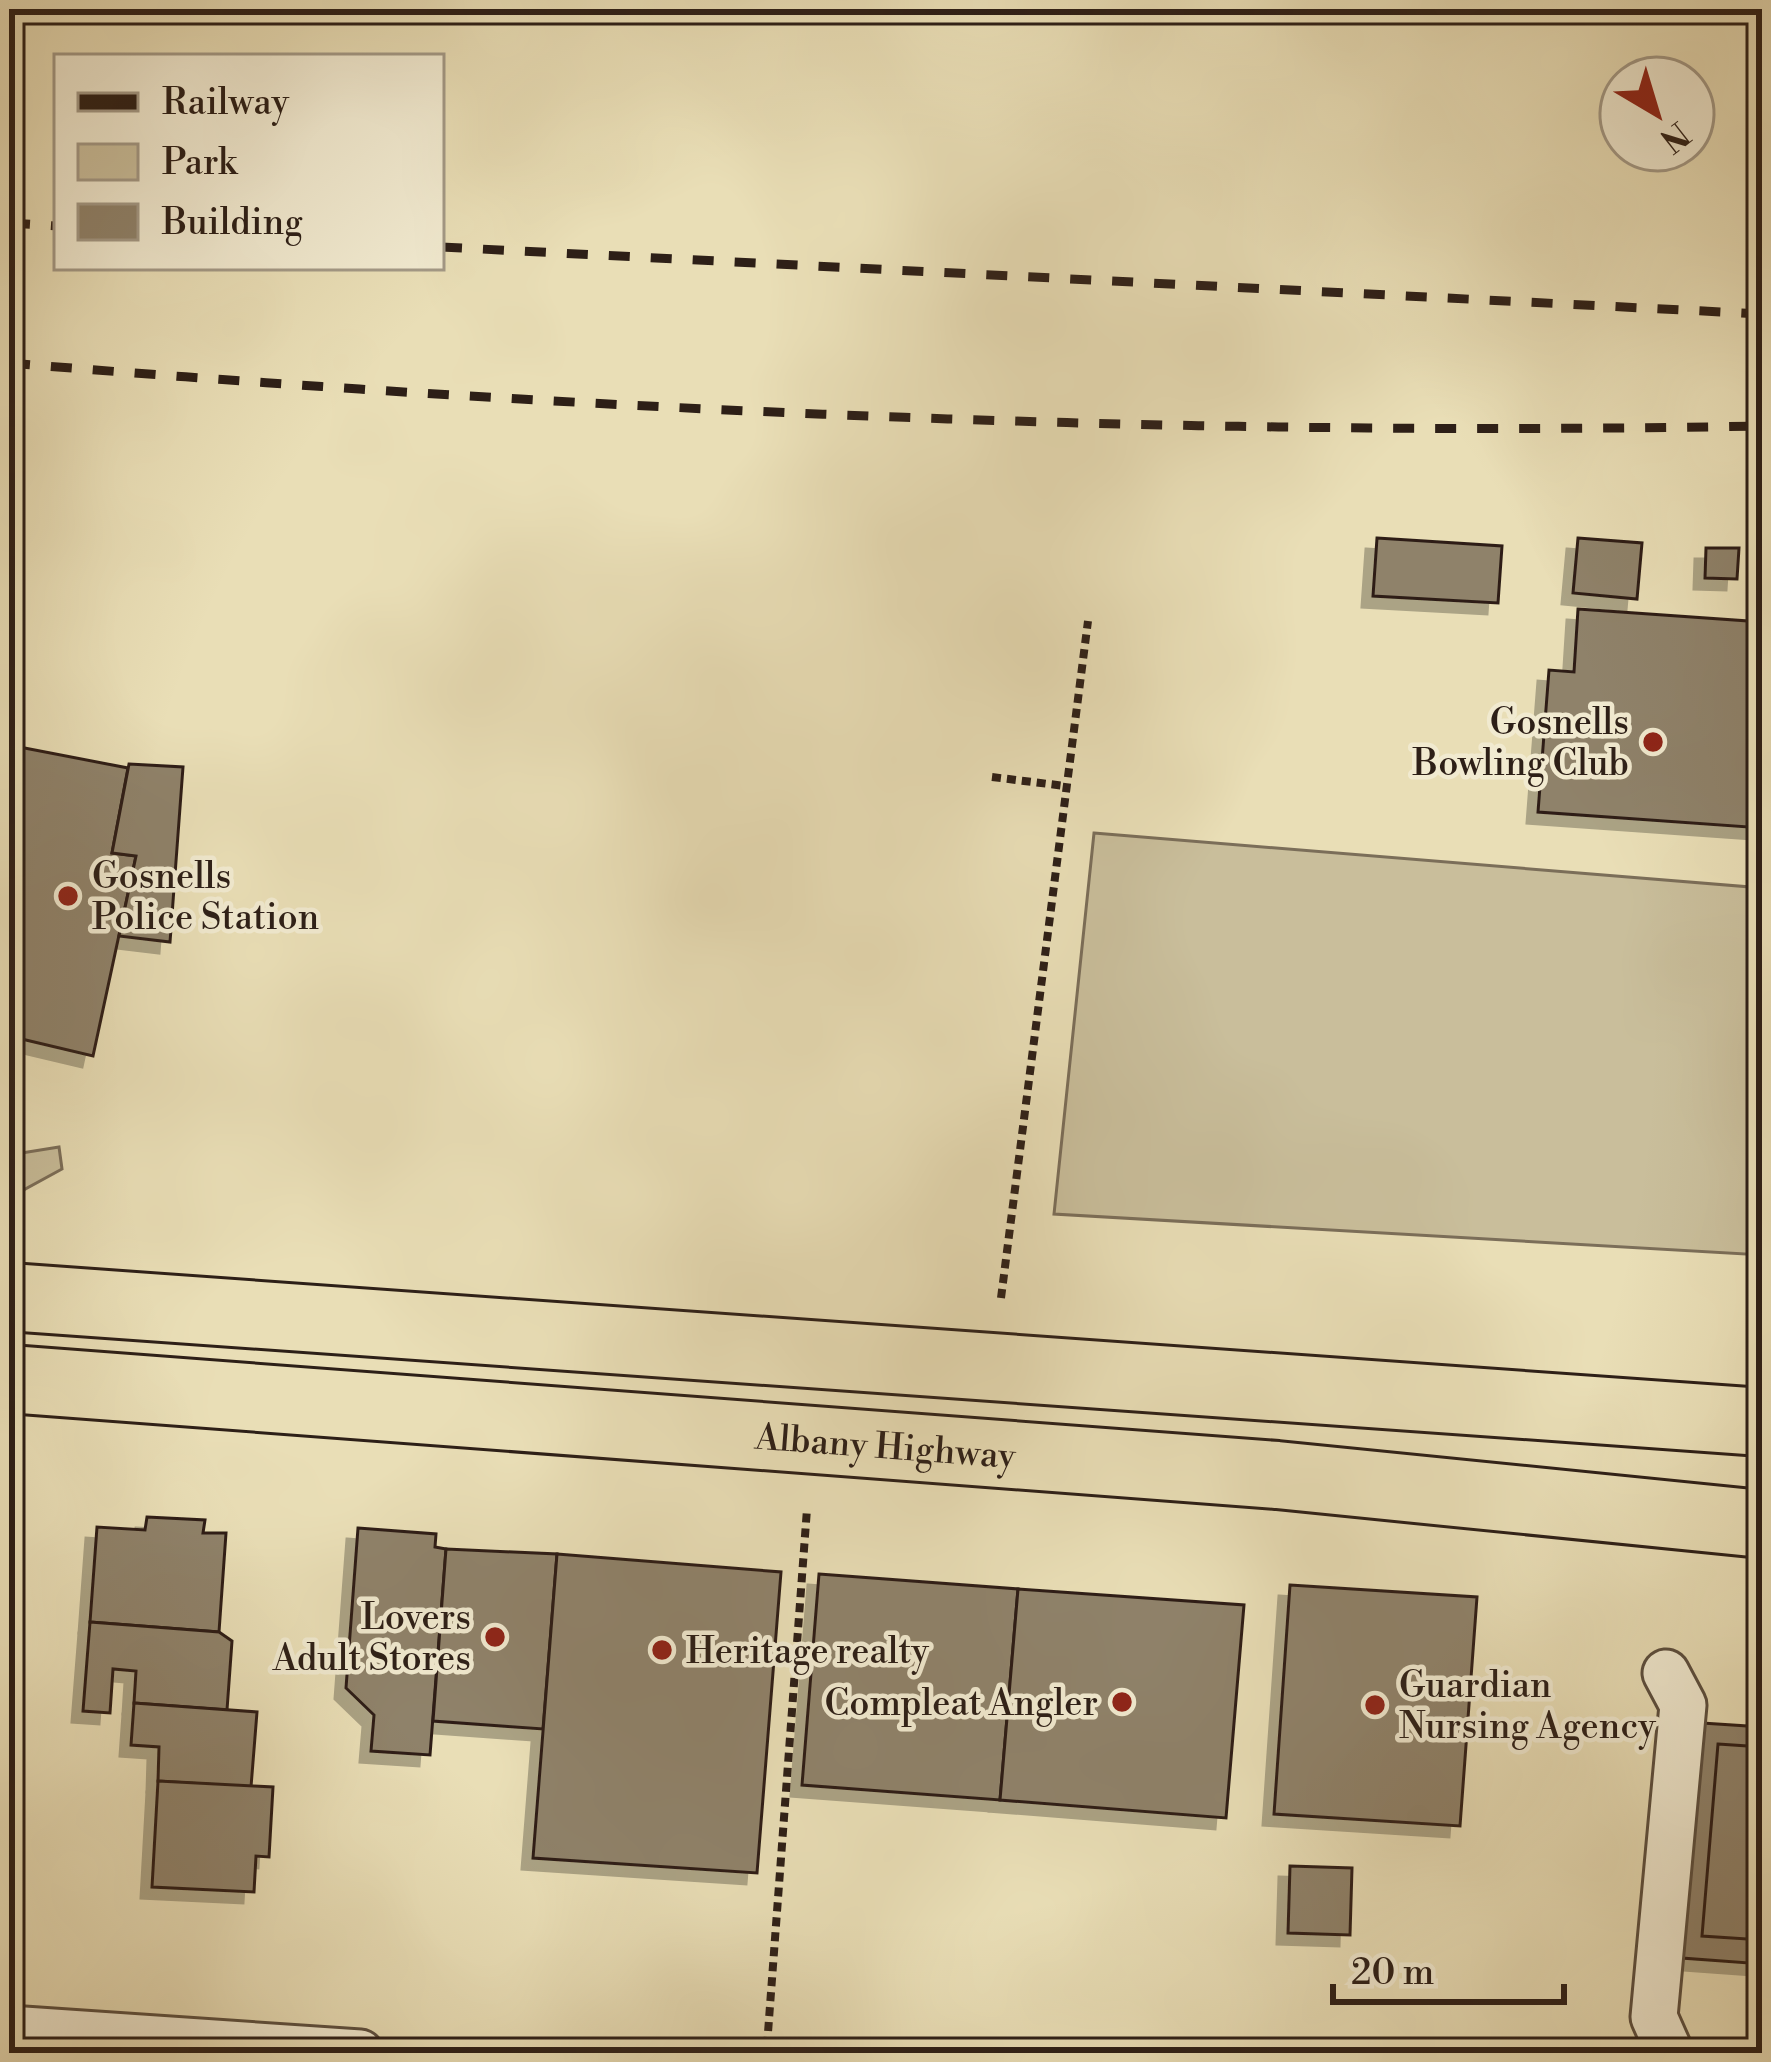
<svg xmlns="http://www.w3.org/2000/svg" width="1771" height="2062" font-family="'Libre Bodoni',serif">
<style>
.green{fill:#c9be9b;stroke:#7b6e59;stroke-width:3}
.building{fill:#8f826a;stroke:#2d1f17;stroke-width:3;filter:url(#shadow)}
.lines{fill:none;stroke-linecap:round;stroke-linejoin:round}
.service-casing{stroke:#5c4f3f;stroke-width:51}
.trunk-casing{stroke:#2d1f17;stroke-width:72}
.path{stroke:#2d1f17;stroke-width:8;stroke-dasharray:9 6;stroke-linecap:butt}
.service{stroke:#f1ead0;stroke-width:45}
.trunk{stroke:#e9deb6;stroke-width:66}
.rail{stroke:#2d1f17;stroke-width:9;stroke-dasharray:21 21;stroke-linecap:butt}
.poi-dot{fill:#8f2418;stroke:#f1ead0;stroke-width:4.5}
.labels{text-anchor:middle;stroke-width:9;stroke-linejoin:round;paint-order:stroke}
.poi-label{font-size:36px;fill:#2d1f17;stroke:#f1ead0;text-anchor:end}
.street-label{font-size:36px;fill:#2d1f17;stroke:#f1ead0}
</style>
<defs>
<filter id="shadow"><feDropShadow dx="-11" dy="11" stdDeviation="0" flood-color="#0004"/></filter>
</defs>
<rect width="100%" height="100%" fill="#e9deb6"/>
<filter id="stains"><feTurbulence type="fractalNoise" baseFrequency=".00167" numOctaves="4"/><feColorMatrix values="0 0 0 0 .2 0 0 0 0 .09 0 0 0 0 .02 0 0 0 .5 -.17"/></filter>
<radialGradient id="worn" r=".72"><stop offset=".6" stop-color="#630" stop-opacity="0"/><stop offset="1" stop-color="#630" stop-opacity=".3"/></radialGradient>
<g class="green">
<polygon points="1094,833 1762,888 1762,1255 1054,1214"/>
<polygon points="59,1147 62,1169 20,1192 9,1207 9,1155"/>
</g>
<g class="building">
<polygon points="1377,538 1502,546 1498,603 1373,596"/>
<polygon points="1578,538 1642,543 1637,599 1573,593"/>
<polygon points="1706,548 1739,548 1737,579 1705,578"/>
<polygon points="1578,609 1762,622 1762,828 1538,812 1549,670 1574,672"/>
<polygon points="9,745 128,768 112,853 136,856 93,1056 9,1036"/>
<polygon points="129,764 183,767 170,942 119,936 136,856 112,853"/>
<polygon points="147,1517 205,1520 203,1533 226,1533 219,1632 90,1622 97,1527 145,1530"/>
<polygon points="358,1528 436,1534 435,1547 446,1549 430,1755 371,1751 374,1715 346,1688"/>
<polygon points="446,1549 557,1554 543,1729 433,1721"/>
<polygon points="557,1554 781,1572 757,1873 533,1858"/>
<polygon points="819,1574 1018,1589 1000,1800 802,1785"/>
<polygon points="1290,1585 1477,1597 1460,1826 1274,1814"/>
<polygon points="1018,1589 1244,1605 1226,1818 1000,1800"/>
<polygon points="90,1622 219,1632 232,1641 227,1710 134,1703 136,1671 113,1669 110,1713 83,1711"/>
<polygon points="134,1703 257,1712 251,1787 158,1781 159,1747 131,1745"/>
<polygon points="1702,1723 1762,1727 1762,1964 1682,1958"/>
<polygon points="1718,1744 1762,1747 1762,1940 1702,1936"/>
<polygon points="158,1781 273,1787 269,1857 256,1856 254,1892 152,1887"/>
<polygon points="1290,1866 1352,1868 1350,1935 1288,1933"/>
</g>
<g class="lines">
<g class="service-casing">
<g id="service">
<polyline points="1666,1673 1683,1705 1654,2017 1670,2053"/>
<polyline points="9,2029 360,2053"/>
</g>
</g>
<g class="trunk-casing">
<g id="trunk">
<polyline points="9,1297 1762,1422"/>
<path id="s1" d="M9 1379 1277 1475 1762 1524"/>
</g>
</g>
<g class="path">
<polyline points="992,777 1065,786"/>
<polyline points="1001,1298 1088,621"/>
<polyline points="767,2046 807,1509"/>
</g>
<use href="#service" class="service"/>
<use href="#trunk" class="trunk"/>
<g class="rail">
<polyline points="9,223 57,226"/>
<polyline points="441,247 1762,314"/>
<path d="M9 363C592 411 1177 437 1762 426"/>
</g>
</g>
<g class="poi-dot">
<circle cx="1653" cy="742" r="12"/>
<circle cx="68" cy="896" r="12"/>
<circle cx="495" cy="1637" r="12"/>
<circle cx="662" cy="1650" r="12"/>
<circle cx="1122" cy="1702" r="12"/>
<circle cx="1375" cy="1705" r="12"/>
</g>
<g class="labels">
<g class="poi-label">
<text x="1629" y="734">Gosnells<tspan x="1629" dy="41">Bowling Club</tspan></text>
<text x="92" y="888" text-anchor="start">Gosnells<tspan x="92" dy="41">Police Station</tspan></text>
<text x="471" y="1629">Lovers<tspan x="471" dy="41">Adult Stores</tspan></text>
<text x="686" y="1663" text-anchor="start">Heritage realty</text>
<text x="1399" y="1697" text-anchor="start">Guardian<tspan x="1399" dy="41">Nursing Agency</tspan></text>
<text x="1098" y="1715">Compleat Angler</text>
</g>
<g class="street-label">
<text dy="13" stroke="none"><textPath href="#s1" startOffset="879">Albany Highway</textPath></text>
</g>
</g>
<rect width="1771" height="2062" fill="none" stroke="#e9deb6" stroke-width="48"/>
<rect x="12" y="12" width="1747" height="2038" fill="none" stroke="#2d1f17" stroke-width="6"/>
<rect x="24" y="24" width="1723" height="2014" fill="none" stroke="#2d1f17" stroke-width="3"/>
<rect x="54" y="54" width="390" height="216" fill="#f1ead0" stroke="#a39986" stroke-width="3"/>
<rect x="78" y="93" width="60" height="18" fill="#2d1f17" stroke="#a39986" stroke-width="3"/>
<text x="162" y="114" font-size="36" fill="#2d1f17">Railway</text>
<rect x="78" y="144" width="60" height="36" fill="#c9be9b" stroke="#a39986" stroke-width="3"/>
<text x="162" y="174" font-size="36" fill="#2d1f17">Park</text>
<rect x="78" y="204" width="60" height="36" fill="#8f826a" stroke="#a39986" stroke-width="3"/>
<text x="162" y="234" font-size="36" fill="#2d1f17">Building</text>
<g transform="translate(1657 114) rotate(142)"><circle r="57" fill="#f1ead0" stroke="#a39986" stroke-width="3"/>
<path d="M0-9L21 45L0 30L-21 45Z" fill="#8f2418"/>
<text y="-18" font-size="33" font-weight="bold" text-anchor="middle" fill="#2d1f17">N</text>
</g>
<path d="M1333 1984v18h231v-18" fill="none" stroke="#2d1f17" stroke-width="6"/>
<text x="1351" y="1984" font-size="36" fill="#2d1f17" stroke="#f1ead0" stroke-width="9" paint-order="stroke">20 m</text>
<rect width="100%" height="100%" filter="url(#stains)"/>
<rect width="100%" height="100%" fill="url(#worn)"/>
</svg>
